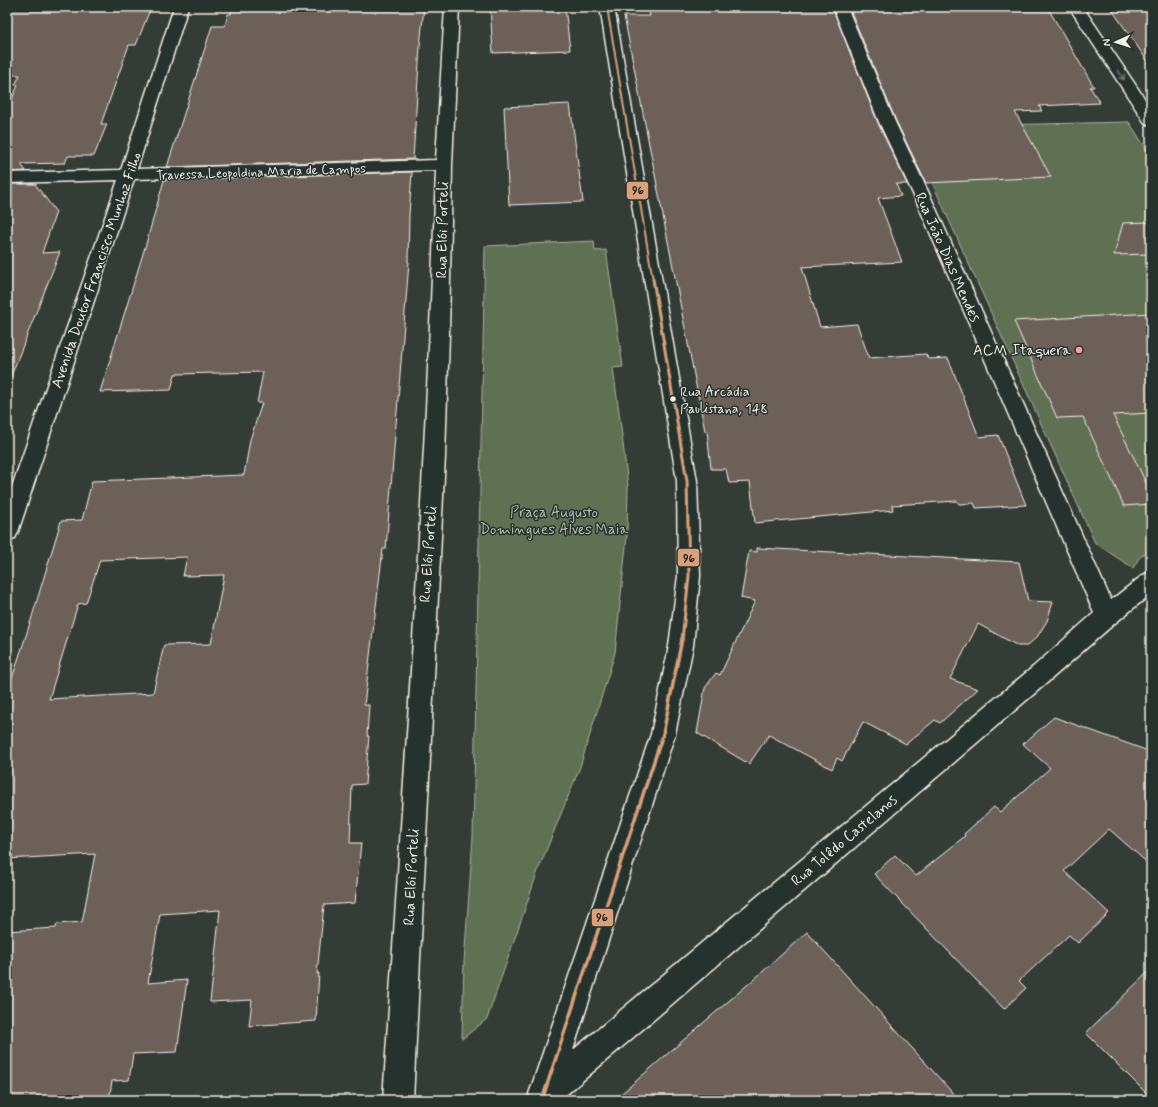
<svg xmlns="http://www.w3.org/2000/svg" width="1158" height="1107" font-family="Mynerve,sans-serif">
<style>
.green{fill:#607153;stroke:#aab19e}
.building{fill:#6d6158;stroke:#f4f1e8;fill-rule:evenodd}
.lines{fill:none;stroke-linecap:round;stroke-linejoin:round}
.minor-casing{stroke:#f4f1e8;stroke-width:3}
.minor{fill:#26332d;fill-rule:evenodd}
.bus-1-far2-casing{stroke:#26332d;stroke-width:4}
.bus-1-far1-casing{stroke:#26332d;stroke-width:6}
.bus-1-casing{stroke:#26332d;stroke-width:6}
.bus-1-far2{stroke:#d9a179;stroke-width:2}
.bus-1-far1{stroke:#d9a179;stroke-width:3}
.bus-1{stroke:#d9a179;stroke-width:3.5}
.oneway{stroke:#6e766e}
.poi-dot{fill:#ff9aa2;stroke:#26332d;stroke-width:1.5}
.bus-dot{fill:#f4f1e8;stroke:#26332d;stroke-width:1.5}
.labels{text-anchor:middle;stroke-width:3;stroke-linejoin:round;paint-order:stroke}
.far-street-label{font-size:13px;fill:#f4f1e8;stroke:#26332d}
.bus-label{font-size:14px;fill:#f4f1e8;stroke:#26332d;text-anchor:start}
.street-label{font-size:15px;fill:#f4f1e8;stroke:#26332d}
.poi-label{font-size:15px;fill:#f4f1e8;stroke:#26332d;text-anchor:end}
.park-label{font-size:15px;fill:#b9beac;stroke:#26332d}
.line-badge{stroke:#26332d;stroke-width:1.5}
.pale-badge-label{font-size:11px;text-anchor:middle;font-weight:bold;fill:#111}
</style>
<rect width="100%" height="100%" fill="#343c36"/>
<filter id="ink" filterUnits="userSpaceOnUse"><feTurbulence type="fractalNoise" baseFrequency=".025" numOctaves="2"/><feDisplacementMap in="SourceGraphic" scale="8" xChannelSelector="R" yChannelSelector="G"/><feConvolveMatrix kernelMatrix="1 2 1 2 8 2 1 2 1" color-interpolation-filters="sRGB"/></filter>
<g filter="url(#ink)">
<g class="green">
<polygon points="1129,122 1151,156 1151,549 1139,558 1133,568 1095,543 907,127"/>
<polygon points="594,241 595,251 606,250 623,367 613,368 621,427 628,486 627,536 615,653 580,767 539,868 487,1019 462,1039 464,962 473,837 485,246"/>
</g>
<g class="building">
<polygon points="7,7 151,7 136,45 129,45 101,124 107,124 94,156 68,156 65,163 21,164 26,171 7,172 7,111 18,85 15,85 20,75 7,75"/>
<polygon points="324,7 424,7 420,46 413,159 167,167 212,26 225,26 228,14 231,14 232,9"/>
<polygon points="490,7 565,7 570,50 493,53"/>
<polygon points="648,7 832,7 878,123 907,184 896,184 901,196 878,198 902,262 802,267 820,327 857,324 869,358 926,354 928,359 948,358 979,437 998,435 1026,505 976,508 974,503 959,504 957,501 892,505 893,510 755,523 750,482 729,483 726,469 711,469 707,431 705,431 624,16 650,16"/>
<polygon points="849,7 1040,7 1042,10 1049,10 1094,87 1090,87 1100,103 1039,106 1042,111 1015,112 1051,177 926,183 896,121"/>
<polygon points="1110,7 1151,7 1151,66"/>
<polygon points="570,104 583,202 509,205 504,107"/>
<path d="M412 172 409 215 408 262H409L386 549H383L364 705H369L367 736H369L365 784 352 785 350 843H361L355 903 324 905 317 974 319 973 316 1021 249 1026 252 1000 210 1002 220 910 160 914 148 983 187 980 177 1052 133 1054 129 1080 112 1081 109 1100H7V931L56 928 57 924 82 922 95 854 7 859V694L31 620 61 521 82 520 92 481 244 475 250 440 262 403H257L263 372 175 374 171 390 100 392 146 244 164 180ZM187 557 183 576 224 575 211 644 164 645 153 693 49 699 78 604 86 603 100 560Z"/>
<polygon points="7,184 35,184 56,212 42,253 60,252 9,381 7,380"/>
<polygon points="1151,222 1151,254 1114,255 1123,223"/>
<polygon points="1151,313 1151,413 1113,415 1151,493 1151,504 1124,506 1083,417 1057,418 1014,321"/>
<polygon points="757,548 1019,562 1028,601 1053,602 1047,621 1037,637 1027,646 1018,646 978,624 950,679 978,689 940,723 935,720 906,744 863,722 842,761 837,758 832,769 769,735 749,764 697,733 705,688 716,673 720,675 755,601 741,598 749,551 757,552"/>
<polygon points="1054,717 1151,752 1151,866 1109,829 1064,871 1109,913 1078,943 1069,935 1019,981 1026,988 1004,1009 874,874 895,855 916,876 965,836 964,834 994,807 1000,812 1050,768 1023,744"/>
<polygon points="807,932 959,1100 614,1100 760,974"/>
<polygon points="1151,969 1151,1098 1086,1033"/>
</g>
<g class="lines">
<g class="minor-casing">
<g id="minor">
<path d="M174 7H188L137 169 436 160 445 7H459L452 165 449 335 445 456 413 1100H383C403 790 426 481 436 170L134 179 18 532 15 538 7 541V501L118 180 7 183V173L121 170Z"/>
<polygon points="600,7 614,7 697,481 700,576 693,646 675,734 573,1050 1033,667 1094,613 916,200 879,122 833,7 847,7 895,122 932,200 1111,600 1143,575 1151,572 1151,594 1115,623 1049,681 560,1100 532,1100 529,1094 651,734 669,646 678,576 677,481"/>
<polygon points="1069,7 1083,7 1151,108 1151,125 1145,123"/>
</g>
</g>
<use href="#minor" class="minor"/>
<g class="bus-1-far2-casing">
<polyline id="bus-1-far2" points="607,7 653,280"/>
</g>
<g class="bus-1-far1-casing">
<polyline id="bus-1-far1" points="653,279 687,481 689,576 682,640"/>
</g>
<g class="bus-1-casing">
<polyline id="bus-1" points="544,1094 663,734 682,639"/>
</g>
<use href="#bus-1-far2" class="bus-1-far2"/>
<use href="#bus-1-far1" class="bus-1-far1"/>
<use href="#bus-1" class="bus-1"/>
</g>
<defs><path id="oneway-shaft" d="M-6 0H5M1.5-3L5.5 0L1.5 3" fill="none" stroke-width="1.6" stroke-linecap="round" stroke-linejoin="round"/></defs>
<use class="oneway" href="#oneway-shaft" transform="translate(1121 75) rotate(56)"/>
</g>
<circle class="poi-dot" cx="1079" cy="350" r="4"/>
<circle class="bus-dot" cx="673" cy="399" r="3.5"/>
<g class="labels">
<g class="far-street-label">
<text transform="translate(261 171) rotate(-2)" y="5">Travessa Leopoldina Maria de Campos</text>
</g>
<g class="bus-label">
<text x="680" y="396">Rua Arcádia<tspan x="680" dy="17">Paulistana, 148</tspan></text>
</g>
<g class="street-label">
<text transform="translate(442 230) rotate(-89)" y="5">Rua Elói Porteli</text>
<text transform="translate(948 257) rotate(66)" y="5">Rua João Dias Mendes</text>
<text transform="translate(96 270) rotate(-71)" y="5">Avenida Doutor Francisco Munhoz Filho</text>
<text transform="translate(428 554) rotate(-86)" y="5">Rua Elói Porteli</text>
<text transform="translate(844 840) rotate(-40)" y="5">Rua Tolêdo Castelanos</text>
<text transform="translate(411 877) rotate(-87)" y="5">Rua Elói Porteli</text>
</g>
<g class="poi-label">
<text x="1071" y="355">ACM Itaquera</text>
</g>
<g class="park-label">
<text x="554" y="517">Praça Augusto<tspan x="554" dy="17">Domingues Alves Maia</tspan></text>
</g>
</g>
<g class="line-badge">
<rect x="626" y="181" width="23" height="19" rx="4" fill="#d9a179"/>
<rect x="677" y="548" width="23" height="19" rx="4" fill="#d9a179"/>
<rect x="591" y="908" width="23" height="19" rx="4" fill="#d9a179"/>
</g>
<g class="pale-badge-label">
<text x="638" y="194">96</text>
<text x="689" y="562">96</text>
<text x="602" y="921">96</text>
</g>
<rect width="1158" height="1107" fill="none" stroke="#26332d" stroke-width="24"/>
<rect x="12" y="12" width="1134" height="1083" fill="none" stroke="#f4f1e8" stroke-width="1.5" filter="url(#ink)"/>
<g transform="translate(1116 42) rotate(267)" stroke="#26332d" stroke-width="3" paint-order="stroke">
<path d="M0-3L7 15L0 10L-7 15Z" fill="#f4f1e8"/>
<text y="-6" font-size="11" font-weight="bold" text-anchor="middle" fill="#f4f1e8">N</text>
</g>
</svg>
